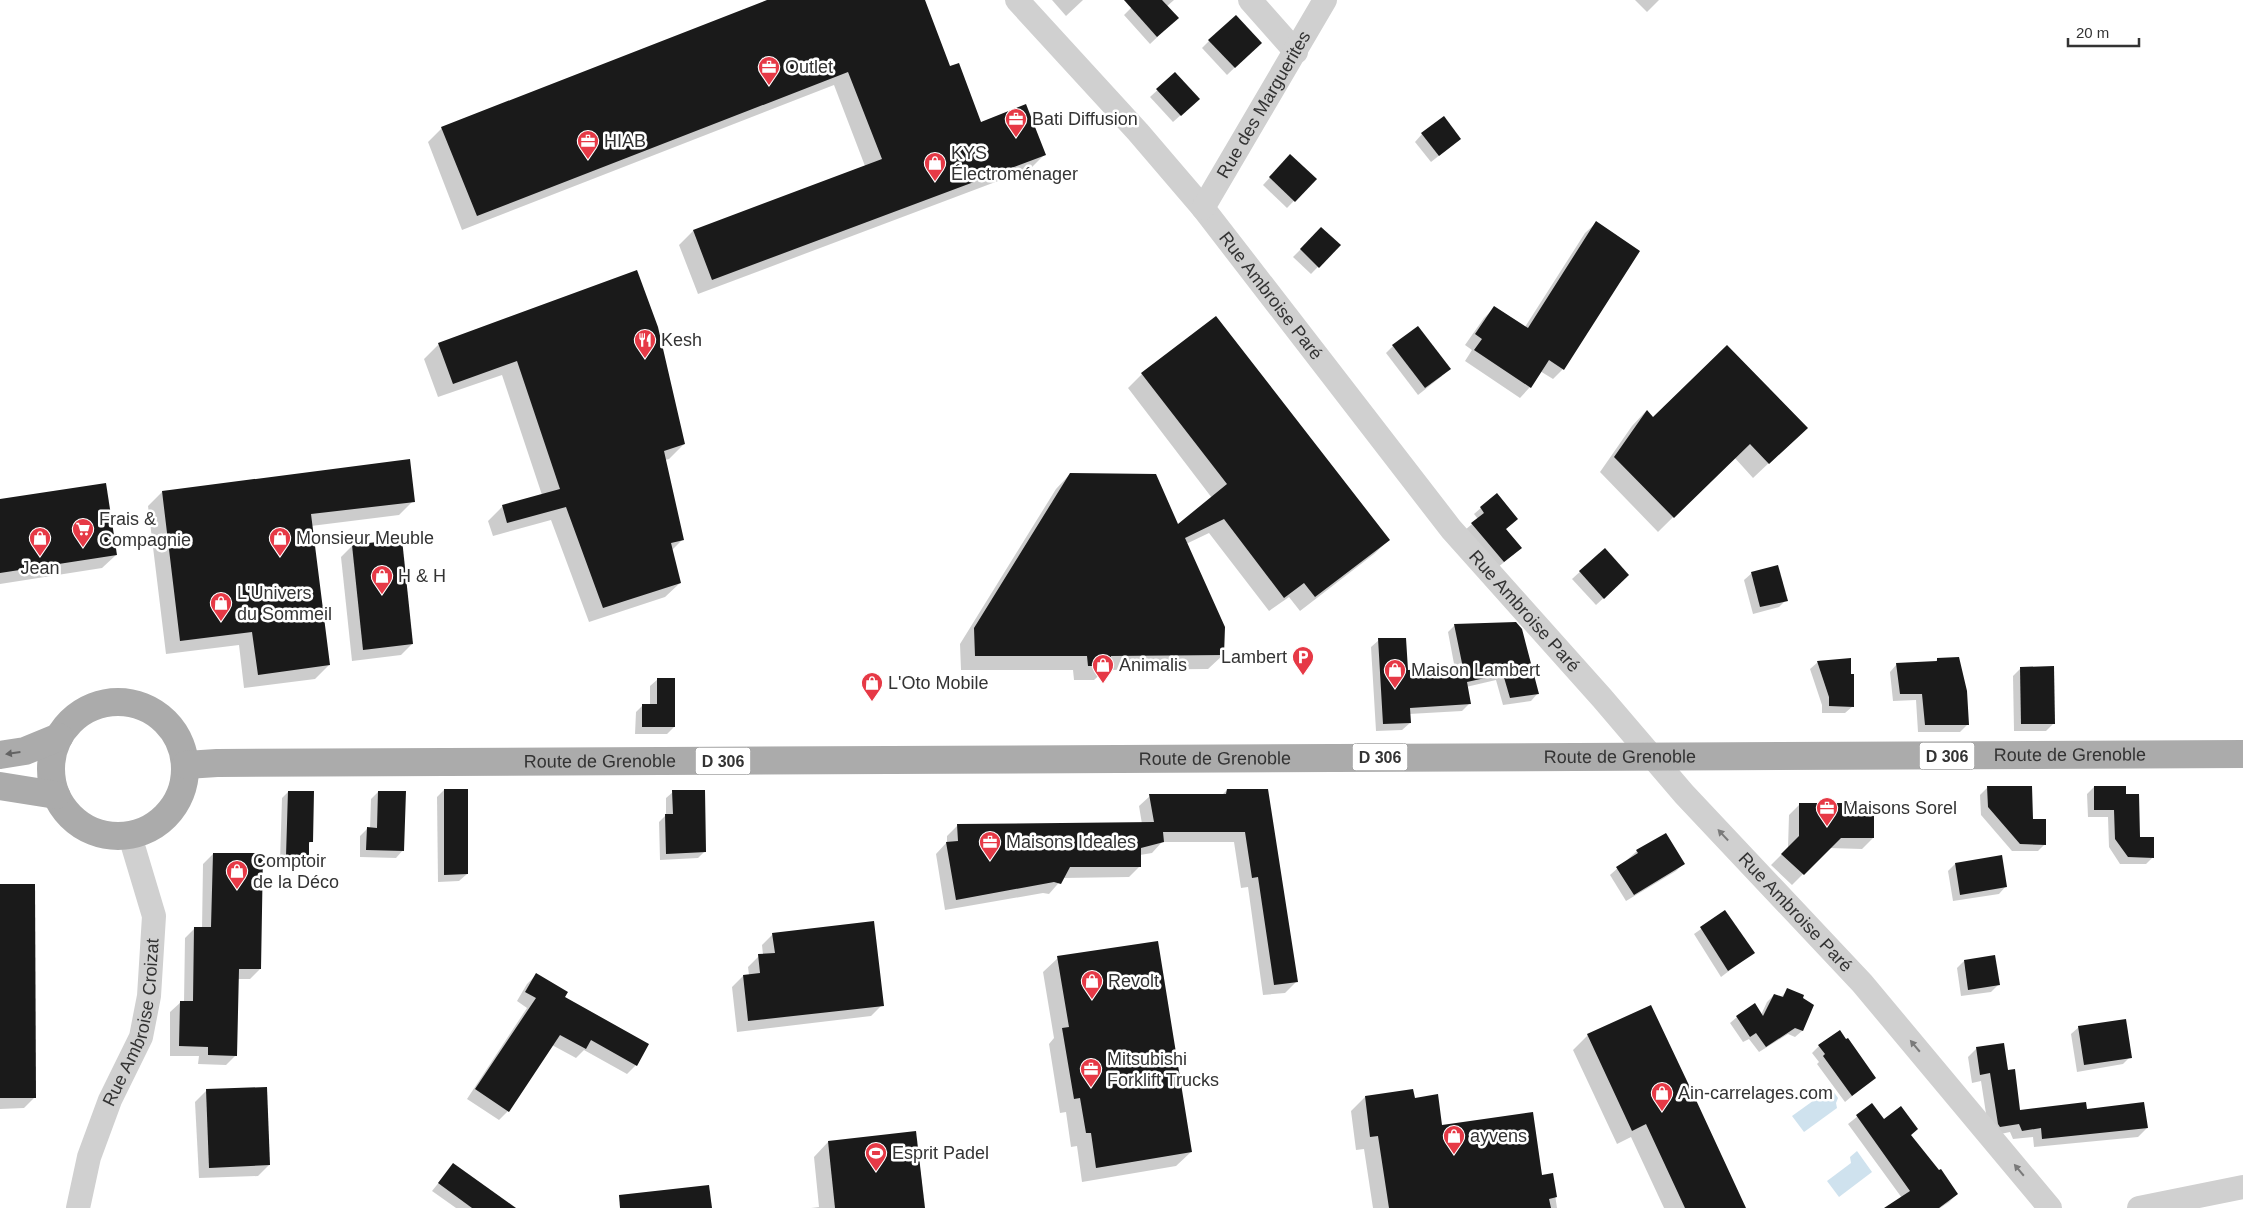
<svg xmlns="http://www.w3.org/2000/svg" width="2243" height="1208" font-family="Helvetica,sans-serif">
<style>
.water{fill:#cfe2ee}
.shadow{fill:#0003}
.building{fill:#1a1a1a}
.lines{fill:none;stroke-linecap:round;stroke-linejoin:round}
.minor{stroke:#d0d0d0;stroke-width:24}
.major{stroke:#ababab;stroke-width:28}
.oneway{fill:#636363}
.oneway2{fill:#7a7a7a}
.labels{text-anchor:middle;stroke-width:5;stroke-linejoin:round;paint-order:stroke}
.shield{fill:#fff;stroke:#707070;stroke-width:1}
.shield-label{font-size:16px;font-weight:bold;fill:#333}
.poi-label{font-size:18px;fill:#333;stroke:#fff;text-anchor:start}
.street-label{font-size:18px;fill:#333;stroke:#fff}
</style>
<rect width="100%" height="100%" fill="#fff"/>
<g class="water">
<polygon points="1831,1088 1838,1098 1836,1103 1837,1108 1804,1132 1792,1116"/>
<polygon points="1857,1151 1872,1172 1839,1197 1827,1181 1851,1163 1850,1157"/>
</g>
<g class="shadow">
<polygon points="771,0 924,0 949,68 980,123 1044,155 1030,169 698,294 679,245 693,231 865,166 834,85 462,230 428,142 442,128"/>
<polygon points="1052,0 1083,0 1066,16"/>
<polygon points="1139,0 1174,0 1166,7 1170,25 1150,44 1124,15"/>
<polygon points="1635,0 1659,0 1647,12"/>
<polygon points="1209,41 1260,43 1227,75 1202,48"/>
<polygon points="1175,74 1191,106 1173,122 1150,97"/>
<polygon points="1422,134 1460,139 1431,162 1415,142"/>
<polygon points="1290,156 1315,179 1287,208 1263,185"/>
<polygon points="1596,223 1563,369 1553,379 1540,371 1530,387 1520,398 1465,361 1472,350 1465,345 1484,318 1495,307 1525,327 1585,233"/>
<polygon points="1321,229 1339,245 1311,274 1293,257"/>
<polygon points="636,272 684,444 669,459 665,460 683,539 672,550 680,583 665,597 589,622 551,520 493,536 488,521 503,506 542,495 502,375 438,397 424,359 439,344"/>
<polygon points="1393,346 1442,376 1418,395 1386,353"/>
<polygon points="1142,374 1389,540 1374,554 1300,611 1289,597 1269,611 1209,533 1186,544 1223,655 1208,669 1105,670 1094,680 1074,680 1073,670 961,670 960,644 1056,489 1070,474 1178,526 1212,498 1128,388"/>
<polygon points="1646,411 1653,419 1791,442 1753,478 1734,457 1658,532 1600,472 1632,426"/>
<polygon points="162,492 413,501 399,515 311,526 329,665 315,679 244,688 239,645 166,654 148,506"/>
<polygon points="1497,494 1504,530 1514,554 1497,568 1465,530 1478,519 1474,514"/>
<polygon points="0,500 116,555 102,568 0,584"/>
<polygon points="352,546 412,644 401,655 352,661 341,557"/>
<polygon points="1605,549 1621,582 1596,605 1572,579"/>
<polygon points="1752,573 1786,600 1779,607 1753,614 1744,580"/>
<polygon points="1455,625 1538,693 1531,701 1503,705 1496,680 1466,687 1470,703 1462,711 1409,714 1410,723 1402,730 1376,731 1371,647 1379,640 1407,672 1455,669 1448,632"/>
<polygon points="1938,659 1968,724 1960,732 1918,732 1916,700 1893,701 1890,672 1897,664 1934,663"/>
<polygon points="1818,662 1853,706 1845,713 1822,713 1822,705 1810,669"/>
<polygon points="2020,669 2053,724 2046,731 2014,731 2013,676"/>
<polygon points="658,679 674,727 667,734 635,734 636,712 643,705 650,705 650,686"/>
<polygon points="2094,787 2124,795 2139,838 2153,857 2146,864 2120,864 2109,847 2108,817 2088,817 2087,794"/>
<polygon points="1987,788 2031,820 2045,844 2038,851 2012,851 1981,815 1980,795"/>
<polygon points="444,790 467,874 459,881 438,882 437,797"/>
<polygon points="1227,790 1267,790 1296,982 1285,993 1263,995 1248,887 1241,888 1234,842 1162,842 1152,853 1140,855 1140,866 1129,877 1063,878 1049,894 1043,893 945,910 936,854 947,842 947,836 958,825 1142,824 1139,806 1150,796 1222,795"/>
<polygon points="288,792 311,841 308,845 308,856 302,862 280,862 282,798"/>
<polygon points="378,792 403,850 396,858 360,857 360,836 367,829 370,829 371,799"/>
<polygon points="673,792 705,851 698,858 660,860 659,822 666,815 666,798"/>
<polygon points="1800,804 1873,838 1862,849 1829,848 1792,885 1771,865 1788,848 1789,815"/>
<polygon points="1637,851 1683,864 1676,871 1626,901 1610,875"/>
<polygon points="213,854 260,969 250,979 237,979 236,1055 226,1065 198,1064 199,1056 170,1056 170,1012 181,1002 184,1002 185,938 195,928 202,929 203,864"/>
<polygon points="1955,864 2006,886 1999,894 1953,901 1948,871"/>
<polygon points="0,886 35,1097 24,1108 0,1109"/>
<polygon points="1725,912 1753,953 1721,977 1694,934"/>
<polygon points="773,934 882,1005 871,1016 737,1032 732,987 743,976 749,975 748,967 759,956 763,955 762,945"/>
<polygon points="1058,958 1191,1152 1176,1166 1082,1182 1077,1146 1071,1147 1066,1112 1060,1113 1049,1044 1054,1038 1043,972"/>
<polygon points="1964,961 1998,985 1991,992 1961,996 1957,968"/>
<polygon points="536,975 636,1065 627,1074 584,1050 576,1058 552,1045 508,1111 499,1120 467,1099 527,1008 517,1001 527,984"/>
<polygon points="1788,990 1813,1006 1802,1031 1795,1037 1788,1034 1759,1052 1749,1039 1743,1042 1730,1023 1737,1017 1761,1015 1767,1002 1774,995 1781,997"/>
<polygon points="2079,1027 2130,1057 2123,1064 2077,1072 2071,1034"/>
<polygon points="1588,1035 1745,1208 1664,1208 1631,1137 1617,1144 1573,1050"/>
<polygon points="1819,1046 1874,1078 1845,1102 1817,1064 1819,1062 1812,1053"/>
<polygon points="1977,1048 2006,1071 2019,1112 2086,1110 2147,1128 2138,1137 2034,1147 2033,1137 2013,1139 2010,1132 1991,1136 1989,1133 1981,1081 1972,1083 1968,1057"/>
<polygon points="1412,1090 1414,1099 1441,1127 1541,1176 1552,1175 1557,1208 1373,1208 1364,1149 1356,1150 1351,1111 1365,1097"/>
<polygon points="206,1091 269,1165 258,1176 199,1178 195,1102"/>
<polygon points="1872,1105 1884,1121 1910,1136 1957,1194 1949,1202 1940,1208 1887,1208 1902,1198 1848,1124"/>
<polygon points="828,1142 923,1208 811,1208 819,1207 814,1157"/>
<polygon points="453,1165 513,1208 456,1208 432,1191"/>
</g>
<g class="building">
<polygon points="767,0 925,0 950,66 959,63 981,122 1026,104 1046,155 712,280 693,230 882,159 848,72 477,216 441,127"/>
<polygon points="1124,0 1162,0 1179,18 1157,37"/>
<polygon points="1236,15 1262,43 1235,68 1208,40"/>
<polygon points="1175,72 1200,99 1181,116 1156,89"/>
<polygon points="1444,116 1461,139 1439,156 1421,133"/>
<polygon points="1290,154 1317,179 1295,202 1269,177"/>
<polygon points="1596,221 1640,251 1564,370 1549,360 1531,388 1474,350 1482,339 1475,334 1494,306 1528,328"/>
<polygon points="1321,227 1341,245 1319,268 1300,249"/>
<polygon points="637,270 658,327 685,444 664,451 684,540 671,543 681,583 603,608 566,507 507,523 502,505 560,489 517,361 453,384 438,343"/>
<polygon points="1216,316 1390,540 1315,597 1304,583 1284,598 1224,519 1185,538 1225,627 1224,655 1111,656 1110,666 1088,666 1087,656 975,656 974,628 1070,473 1156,474 1178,524 1227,484 1141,373"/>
<polygon points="1418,326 1451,369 1425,388 1392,345"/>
<polygon points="1727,345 1808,428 1769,464 1750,444 1674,518 1614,457 1647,410 1653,417"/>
<polygon points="410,459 415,502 311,514 330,665 258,675 252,632 180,641 162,491"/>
<polygon points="106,483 117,555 0,573 0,499"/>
<polygon points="1497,493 1518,519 1506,529 1522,548 1504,562 1471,523 1484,513 1480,507"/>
<polygon points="402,539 413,644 363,650 352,545"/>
<polygon points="1605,548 1629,575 1604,599 1579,571"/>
<polygon points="1778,565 1788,601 1760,607 1751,572"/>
<polygon points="1516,622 1522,629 1539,694 1510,698 1503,674 1467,682 1471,704 1410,708 1411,723 1383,724 1378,638 1406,638 1408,670 1463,668 1454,624"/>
<polygon points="1959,657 1967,691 1969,725 1925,725 1922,694 1900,694 1896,663 1937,661 1937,658"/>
<polygon points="1851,658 1851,674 1854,674 1854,707 1829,706 1829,697 1817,661"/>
<polygon points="2054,666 2055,724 2021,724 2020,667"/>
<polygon points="657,678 675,678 675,727 642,727 642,704 657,704"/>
<polygon points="1987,786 2032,786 2033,819 2046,819 2046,845 2020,844 1988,807"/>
<polygon points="2094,786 2126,786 2126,794 2139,794 2140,837 2154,837 2154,858 2128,857 2115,839 2114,810 2094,810"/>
<polygon points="444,789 468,789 468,874 444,875"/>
<polygon points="1227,789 1268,789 1298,982 1274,985 1258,877 1252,878 1245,832 1163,832 1164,842 1141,848 1141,867 1070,867 1061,884 1054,882 956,900 946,842 958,841 957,824 1154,822 1149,794 1226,794"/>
<polygon points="672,790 705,790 706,852 666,854 665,814 673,814"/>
<polygon points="288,791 314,791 313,842 309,842 309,856 286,856"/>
<polygon points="378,791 406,791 404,851 366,850 367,827 377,828"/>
<polygon points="1799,803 1874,803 1874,838 1841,838 1804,875 1781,854 1799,836"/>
<polygon points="1666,833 1685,864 1634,895 1616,867 1638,853 1636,850"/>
<polygon points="213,853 263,853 261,969 239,969 237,1056 208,1055 208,1047 179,1046 180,1001 193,1001 194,927 211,927"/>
<polygon points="2002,855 2007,887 1960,895 1955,863"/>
<polygon points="0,884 35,884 36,1098 0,1098"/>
<polygon points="1725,910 1755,953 1728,971 1700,927"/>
<polygon points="874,921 884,1006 748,1021 743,975 760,973 758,954 775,953 772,933"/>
<polygon points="1158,941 1192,1152 1096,1168 1091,1133 1086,1133 1080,1098 1074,1099 1062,1028 1069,1027 1057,956"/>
<polygon points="1995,955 2000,985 1968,990 1964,960"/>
<polygon points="536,973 568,992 565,997 649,1044 637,1066 591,1040 586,1049 560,1035 509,1112 475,1089 536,998 525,992"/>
<polygon points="1787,988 1804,995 1803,998 1814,1005 1803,1031 1795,1028 1766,1047 1756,1033 1750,1037 1736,1016 1755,1003 1763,1016 1774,994 1783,997"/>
<polygon points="1651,1005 1696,1100 1746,1208 1685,1208 1646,1124 1632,1131 1587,1034"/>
<polygon points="2126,1019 2132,1058 2084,1065 2078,1026"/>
<polygon points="1840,1030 1846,1039 1848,1038 1876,1078 1852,1096 1823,1056 1825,1054 1818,1045"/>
<polygon points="2004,1043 2008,1070 2015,1069 2020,1110 2086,1102 2087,1109 2144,1102 2148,1128 2042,1139 2041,1128 2022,1131 2019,1124 2000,1127 1998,1124 1990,1073 1980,1075 1976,1047"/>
<polygon points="267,1087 270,1165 209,1168 206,1089"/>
<polygon points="1413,1089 1415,1098 1438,1094 1442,1125 1533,1112 1542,1175 1553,1173 1557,1197 1549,1199 1551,1208 1389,1208 1378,1136 1370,1137 1365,1096"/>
<polygon points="1872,1103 1884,1119 1901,1106 1918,1129 1911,1135 1939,1170 1941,1169 1958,1194 1939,1208 1884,1208 1910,1191 1856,1115"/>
<polygon points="916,1131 925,1208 835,1208 828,1141"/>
<polygon points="453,1163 516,1208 472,1208 438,1183"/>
<polygon points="709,1185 712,1208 620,1208 619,1195"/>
</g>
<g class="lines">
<g class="minor">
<path id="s1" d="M1017 0 1138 132 1203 208 1451 529 1602 698 1684 794 1862 983 2050 1208"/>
<polyline points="1250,0 1296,52"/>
<path id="s2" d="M1203 208 1325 0"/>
<path id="s3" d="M78 1208 89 1157 110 1100 141 1037 149 996 154 916 130 836"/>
<polyline points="2139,1208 2243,1187"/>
</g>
<g class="major">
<circle cx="118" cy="769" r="67"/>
<polyline points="0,755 25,751 59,737"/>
<path id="s4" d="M186 765 217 763 2243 754"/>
<polyline points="0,786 56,795"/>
</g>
</g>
<defs><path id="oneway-solid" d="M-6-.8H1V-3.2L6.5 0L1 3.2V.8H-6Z" transform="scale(1.25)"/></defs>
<use class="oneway" href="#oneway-solid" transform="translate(13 753) rotate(172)"/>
<g class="oneway2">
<use href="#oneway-solid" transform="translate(1723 835) rotate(-133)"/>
<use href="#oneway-solid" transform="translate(1915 1046) rotate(-130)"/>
<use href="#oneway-solid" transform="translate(2019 1170) rotate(-130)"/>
</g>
<defs>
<g id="office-pin" transform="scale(1.125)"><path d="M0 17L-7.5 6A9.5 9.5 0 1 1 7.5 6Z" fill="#e63946" stroke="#fff"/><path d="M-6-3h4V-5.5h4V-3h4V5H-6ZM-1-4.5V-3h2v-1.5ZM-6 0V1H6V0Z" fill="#fff"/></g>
<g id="shop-pin" transform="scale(1.125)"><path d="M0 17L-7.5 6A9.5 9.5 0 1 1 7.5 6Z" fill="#e63946" stroke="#fff"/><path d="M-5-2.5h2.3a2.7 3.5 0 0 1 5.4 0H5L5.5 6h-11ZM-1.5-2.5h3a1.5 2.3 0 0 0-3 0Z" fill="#fff"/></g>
<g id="restaurant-pin" transform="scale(1.125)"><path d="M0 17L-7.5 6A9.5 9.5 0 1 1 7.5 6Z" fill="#e63946" stroke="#fff"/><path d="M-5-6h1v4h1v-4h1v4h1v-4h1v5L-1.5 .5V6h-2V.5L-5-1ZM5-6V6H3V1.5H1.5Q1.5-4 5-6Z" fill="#fff"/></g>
<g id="supermarket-pin" transform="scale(1.125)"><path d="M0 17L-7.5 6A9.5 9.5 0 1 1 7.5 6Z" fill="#e63946" stroke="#fff"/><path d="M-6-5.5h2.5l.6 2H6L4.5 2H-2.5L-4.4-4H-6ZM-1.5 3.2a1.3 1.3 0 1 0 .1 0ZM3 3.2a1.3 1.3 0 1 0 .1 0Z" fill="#fff"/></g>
<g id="parking-pin" transform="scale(1.125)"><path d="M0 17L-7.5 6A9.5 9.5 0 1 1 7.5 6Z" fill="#e63946" stroke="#fff"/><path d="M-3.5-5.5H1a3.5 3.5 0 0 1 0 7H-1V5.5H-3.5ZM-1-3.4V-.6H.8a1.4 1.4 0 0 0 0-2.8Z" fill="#fff"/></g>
<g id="stadium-pin" transform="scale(1.125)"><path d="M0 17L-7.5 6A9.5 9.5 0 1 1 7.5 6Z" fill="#e63946" stroke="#fff"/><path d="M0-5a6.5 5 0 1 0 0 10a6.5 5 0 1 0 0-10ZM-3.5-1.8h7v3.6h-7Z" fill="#fff"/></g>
</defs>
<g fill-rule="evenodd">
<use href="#office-pin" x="769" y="67"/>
<use href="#office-pin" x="1016" y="119"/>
<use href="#office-pin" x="588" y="141"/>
<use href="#shop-pin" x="935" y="163"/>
<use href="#restaurant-pin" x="645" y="340"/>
<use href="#supermarket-pin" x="83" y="529"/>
<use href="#shop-pin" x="40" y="538"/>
<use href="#shop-pin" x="280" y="538"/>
<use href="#shop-pin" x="382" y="576"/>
<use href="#shop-pin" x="221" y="603"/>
<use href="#parking-pin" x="1303" y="657"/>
<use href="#shop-pin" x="1103" y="665"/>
<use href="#shop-pin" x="1395" y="670"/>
<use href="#shop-pin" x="872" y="683"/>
<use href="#office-pin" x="1827" y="808"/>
<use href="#office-pin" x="990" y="842"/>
<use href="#shop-pin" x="237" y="871"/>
<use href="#shop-pin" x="1092" y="981"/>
<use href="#office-pin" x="1091" y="1069"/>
<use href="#shop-pin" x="1662" y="1093"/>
<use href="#shop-pin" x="1454" y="1136"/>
<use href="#stadium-pin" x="876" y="1153"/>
</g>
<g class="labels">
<g class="shield">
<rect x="1919.5" y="742.5" width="55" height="27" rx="4"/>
<rect x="1352.5" y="743.5" width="55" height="27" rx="4"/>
<rect x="695.5" y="747.5" width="55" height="27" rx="4"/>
</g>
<g class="shield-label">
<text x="1947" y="762">D 306</text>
<text x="1380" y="763">D 306</text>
<text x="723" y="767">D 306</text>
</g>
<g class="poi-label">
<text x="785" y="73">Outlet</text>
<text x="1032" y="125">Bati Diffusion</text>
<text x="604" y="147">HIAB</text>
<text x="951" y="159">KYS<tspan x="951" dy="21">Électroménager</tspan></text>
<text x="661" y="346">Kesh</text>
<text x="99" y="525">Frais &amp;<tspan x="99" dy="21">Compagnie</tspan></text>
<text x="296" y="544">Monsieur Meuble</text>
<text x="40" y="574" text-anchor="middle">Jean</text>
<text x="398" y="582">H &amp; H</text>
<text x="237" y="599">L'Univers<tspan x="237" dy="21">du Sommeil</tspan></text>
<text x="1287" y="663" text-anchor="end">Lambert</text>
<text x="1119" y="671">Animalis</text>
<text x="1411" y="676">Maison Lambert</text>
<text x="888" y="689">L'Oto Mobile</text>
<text x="1843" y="814">Maisons Sorel</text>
<text x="1006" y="848">Maisons Ideales</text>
<text x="253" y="867">Comptoir<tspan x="253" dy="21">de la Déco</tspan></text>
<text x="1108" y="987">Revolt</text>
<text x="1107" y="1065">Mitsubishi<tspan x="1107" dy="21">Forklift Trucks</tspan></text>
<text x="1678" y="1099">Ain-carrelages.com</text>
<text x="1470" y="1142">ayvens</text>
<text x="892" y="1159">Esprit Padel</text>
</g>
<g class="street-label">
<text dy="6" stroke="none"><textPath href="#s2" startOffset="120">Rue des Marguerites</textPath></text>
<text dy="6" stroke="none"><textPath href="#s1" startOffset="390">Rue Ambroise Paré</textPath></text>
<text dy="6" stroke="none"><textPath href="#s1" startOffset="795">Rue Ambroise Paré</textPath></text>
<text dy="6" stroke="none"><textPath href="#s4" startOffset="1884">Route de Grenoble</textPath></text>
<text dy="6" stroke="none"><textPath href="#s4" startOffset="1434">Route de Grenoble</textPath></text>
<text dy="6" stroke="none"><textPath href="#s4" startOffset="1029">Route de Grenoble</textPath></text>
<text dy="6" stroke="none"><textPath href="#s4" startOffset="414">Route de Grenoble</textPath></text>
<text dy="6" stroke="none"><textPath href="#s1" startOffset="1200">Rue Ambroise Paré</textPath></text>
<text dy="6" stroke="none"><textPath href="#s3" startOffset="195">Rue Ambroise Croizat</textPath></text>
</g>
</g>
<path d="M2068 38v8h71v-8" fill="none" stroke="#333333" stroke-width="2.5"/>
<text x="2076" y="38" font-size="15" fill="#333333" stroke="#ffffff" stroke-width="4" paint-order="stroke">20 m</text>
</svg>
